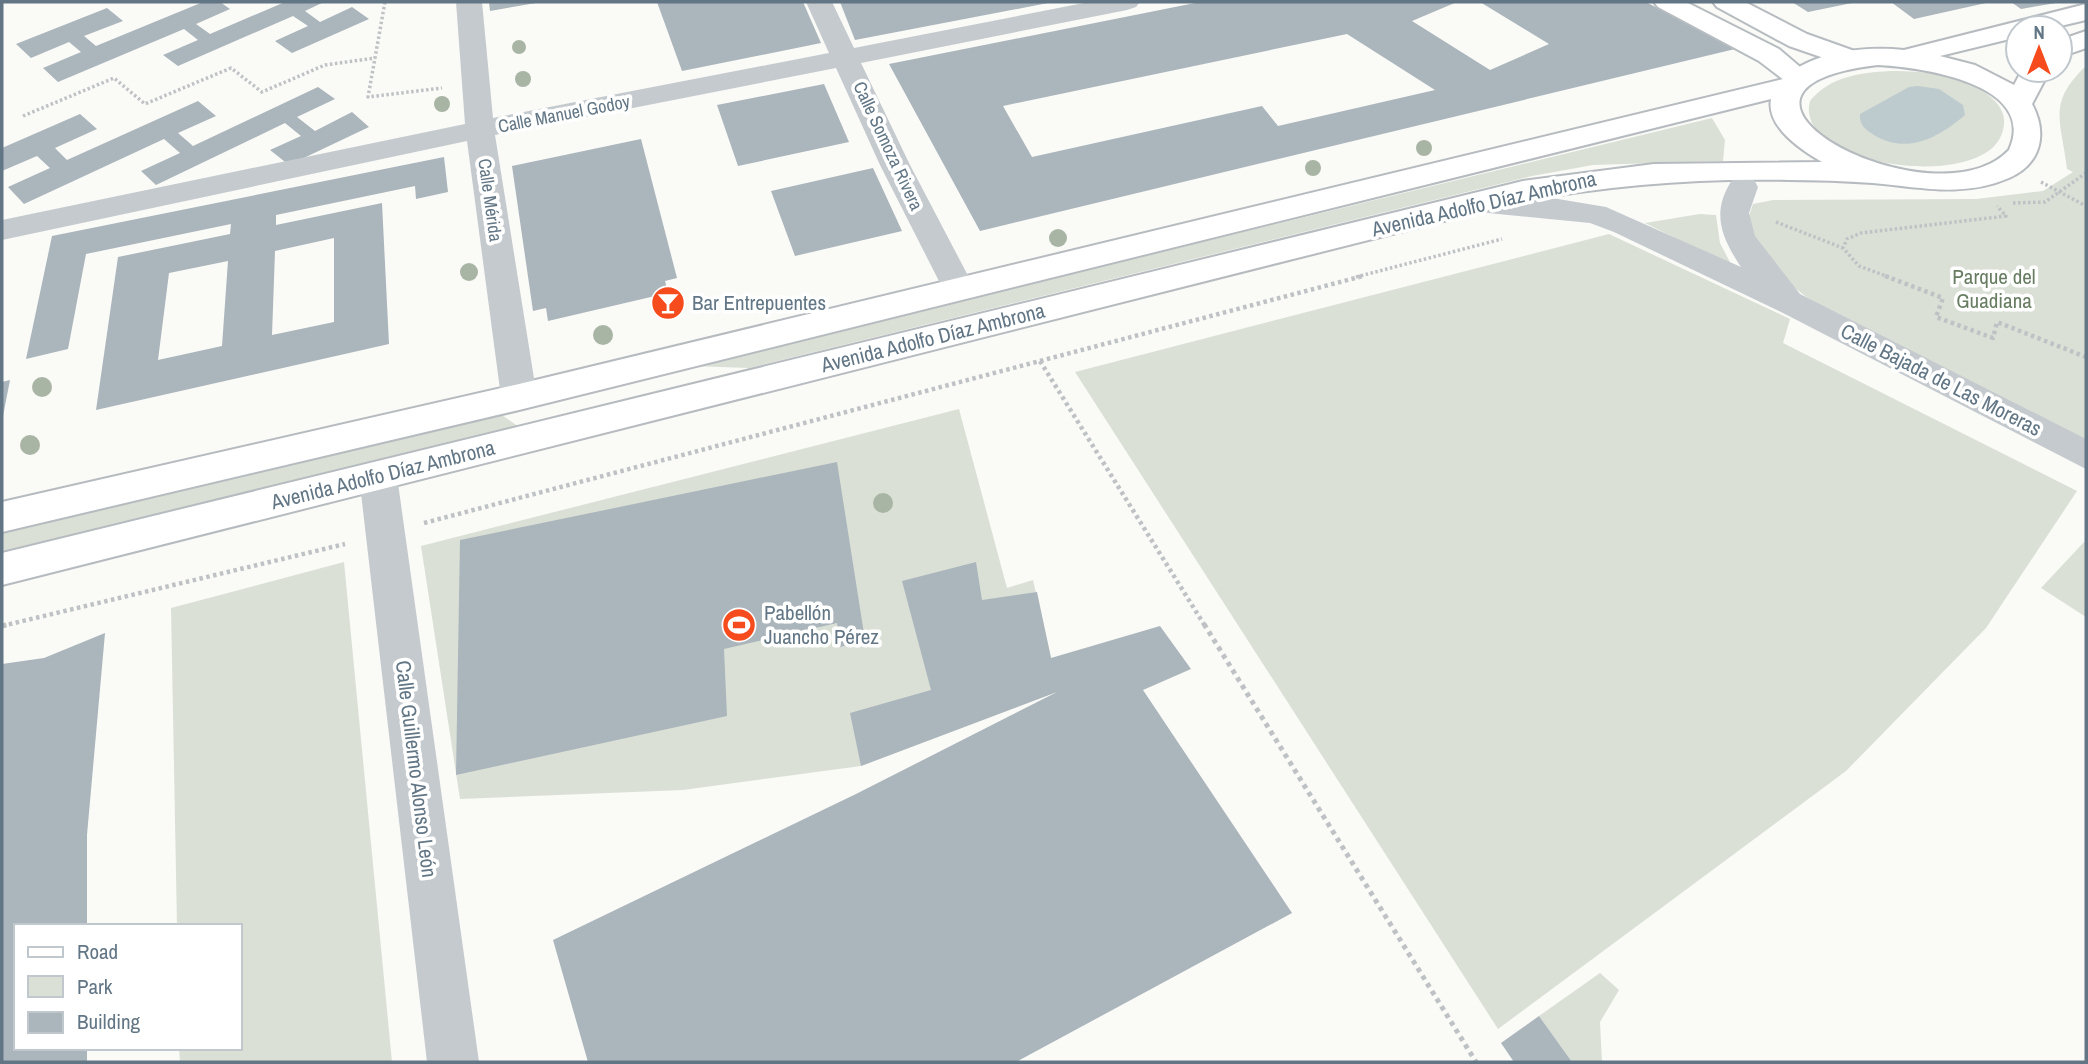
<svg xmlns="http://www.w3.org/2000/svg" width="2088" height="1064" font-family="'Archivo Narrow',sans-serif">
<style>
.green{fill:#dae0d6}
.water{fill:#bdcace}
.building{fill:#abb5bc;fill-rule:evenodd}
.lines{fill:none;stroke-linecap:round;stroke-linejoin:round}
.major-casing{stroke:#b6bcc0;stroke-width:4}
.highway-casing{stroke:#b6bbbf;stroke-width:4}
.path-far2{stroke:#bfc2c5;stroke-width:3.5;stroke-dasharray:2.5 2.5;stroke-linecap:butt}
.path-far1{stroke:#bfc2c5;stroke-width:4.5;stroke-dasharray:3.5 3.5;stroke-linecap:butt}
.path{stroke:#bfc2c5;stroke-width:5;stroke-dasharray:4.5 4.5;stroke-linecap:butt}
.minor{fill:#c5cace;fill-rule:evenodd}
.major{fill:#fff;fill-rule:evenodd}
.highway{fill:#fff;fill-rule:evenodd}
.tree{fill:#a9b5a4}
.labels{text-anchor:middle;stroke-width:7;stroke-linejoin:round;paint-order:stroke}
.far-street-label{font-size:18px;fill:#627685;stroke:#fff}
.street-label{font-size:21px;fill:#627685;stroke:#fff}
.park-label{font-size:21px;fill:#677c61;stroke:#fff}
.poi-label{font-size:21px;fill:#627685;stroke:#fff;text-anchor:start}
</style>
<rect width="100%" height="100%" fill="#fafaf7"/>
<g class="green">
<path d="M2086 66V440L1811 300C1776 276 1765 259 1747 222L1753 204 1773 200 1976 199 2043 191 2073 172 2067 169C2061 120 2047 103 2086 66Z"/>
<path d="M1890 71C1926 71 1968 74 1995 101 2003 110 2006 119 2003 130 1989 194 1792 167 1810 101 1831 76 1859 73 1890 71Z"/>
<polygon points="1712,118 1725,140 1723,161 1593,165 1532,176 749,368 693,366"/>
<polygon points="1700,214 1716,215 1720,243 1732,266 1645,223"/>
<polygon points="1609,234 1790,319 1783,343 2077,491 1986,628 1846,771 1498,1029 1075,372"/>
<polygon points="959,409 1007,588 1033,580 1059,691 861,766 683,790 460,799 421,546"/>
<polygon points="499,413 519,427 2,551 2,532"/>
<polygon points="2086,540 2086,617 2041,588"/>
<polygon points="344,562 392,1062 180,1062 179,1048 240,1048 240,926 177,926 171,608"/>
<polygon points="1600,973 1619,990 1600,1022 1602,1062 1572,1062 1539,1016"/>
</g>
<path class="water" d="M1918 86 1939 89 1963 105 1965 115C1938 138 1907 155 1874 135 1866 130 1859 125 1860 114L1909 87Z"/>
<g class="building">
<polygon points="203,2 220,2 230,9 196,24 210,34 285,2 324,2 305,11 320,22 352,7 369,19 292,53 275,41 308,26 293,16 178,66 163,55 198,40 184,29 58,82 43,68 81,52 69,42 31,58 16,44 107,8 123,21 84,36 96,46"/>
<polygon points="489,2 536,2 536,3 490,11"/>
<polygon points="657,2 803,2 821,43 682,71"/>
<polygon points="840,2 1048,2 1048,3 855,40"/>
<path d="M1200 2H1457L1412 21 1490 70 1549 44 1480 2H1646L1735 49 980 231 889 64ZM1347 34 1435 90 1278 126 1262 106 1032 157 1003 106Z"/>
<polygon points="1792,2 1852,2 1852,3 1808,12"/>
<polygon points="1891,2 1986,2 1986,3 1914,19"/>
<polygon points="2011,2 2055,2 2056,3 2021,9"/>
<polygon points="824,84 849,142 738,166 717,105"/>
<polygon points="318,87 335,99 297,117 315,131 352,112 369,127 289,165 270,150 301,136 285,123 156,185 141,171 180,153 164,139 24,204 8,187 50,168 37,156 2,171 2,148 80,114 97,129 55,148 67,160 198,101 216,116 178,133 193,146"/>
<polygon points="641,139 677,278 665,281 668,293 548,321 546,308 533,311 512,166"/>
<path d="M444 157 448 192 416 199 415 186 276 215V225L382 203 389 344 96 410 118 257 230 234 231 224 86 254 68 349 26 359 52 236ZM334 238V322L272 335 275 251ZM228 261 222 346 158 360 169 273Z"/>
<polygon points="873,168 902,231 795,256 771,191"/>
<polygon points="10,380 3,416 2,416 2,382"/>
<polygon points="837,462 865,640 840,647 837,623 724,649 727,716 456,775 460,540"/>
<polygon points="976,562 982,600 1037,592 1051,658 1160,626 1191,669 1143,690 1292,913 1016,1062 588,1062 553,940 856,794 1057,692 861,766 850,713 931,690 902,581"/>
<polygon points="105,633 87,835 87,926 16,926 16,1048 87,1048 87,1062 2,1062 2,664 44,658"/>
<polygon points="1539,1016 1572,1062 1514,1062 1501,1043"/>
</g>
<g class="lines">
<g class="major-casing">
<g id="major">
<polygon points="1654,2 1686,2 1779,49 1813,78 1809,84 1789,84 1759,61 1658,7"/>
<polygon points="1713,2 1745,2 1807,34 1863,54 1867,60 1863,66 1853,68 1789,46 1717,7"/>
</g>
</g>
<g class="highway-casing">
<g id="highway">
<path d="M2086 4V20L2052 28H2018V37L1940 56 1975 65 2014 85 2022 70H2050L2032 104C2048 134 2041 164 2009 178 1963 198 1919 187 1873 183 1845 181 1816 180 1788 180 1699 178 1611 185 1523 201L2 585V553L1523 181 1654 164 1822 162C1801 150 1766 127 1771 99L519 410 2 532V502L519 384 1783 79C1812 51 1866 46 1904 50ZM1878 65C1919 67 2039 83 2009 150 1935 228 1669 89 1878 65Z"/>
<polygon points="2086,31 2086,48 2060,57 2060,40"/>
</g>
</g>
<g class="path-far2">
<polyline points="385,2 368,97 442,88"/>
<polyline points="23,116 114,78 145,104 231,68 262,92 325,65 375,58"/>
<polyline points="2041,182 2086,206"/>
<polyline points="2013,203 2045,202 2086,173"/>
<polyline points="1776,222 1843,248"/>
<polyline points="1356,277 1502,239"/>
<polyline points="1889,277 1859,266 1843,248 1847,239 1861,233 2006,216 1997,206"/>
</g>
<g class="path-far1">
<polyline points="1885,276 1943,298 1936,317 1993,338 1997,322 2086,357"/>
<polyline points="1040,361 1205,626"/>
<polyline points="424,523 1363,276"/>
<polyline points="2,626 345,544"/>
</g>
<g class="path">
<polyline points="1204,624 1476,1062"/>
<polyline points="2,626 10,624"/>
</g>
<g class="minor">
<polygon points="456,2 482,2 493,118 829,53 806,2 832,2 854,48 1089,2 1140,2 1136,7 1127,10 861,63 910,165 975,289 971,297 959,300 947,297 943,289 880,165 836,68 495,135 537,397 531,406 519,410 507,406 501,397 467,141 2,240 2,220 465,124"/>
<path d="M1743 177 1754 180 1758 187 1749 213 1755 236 1800 294 2086 439V469L1783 313 1614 232 1590 223 1478 212 1467 209 1463 202 1467 195 1478 192 1540 196 1606 207 1741 267C1721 237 1711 212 1732 180Z"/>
<polygon points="378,461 391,466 397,476 479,1062 427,1062 359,476 365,466"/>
</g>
<use href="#major" class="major"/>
<use href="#highway" class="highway"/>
</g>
<g class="tree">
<circle cx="519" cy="47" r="7"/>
<circle cx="523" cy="79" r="8"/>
<circle cx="442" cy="104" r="8"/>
<circle cx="1424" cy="148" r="8"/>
<circle cx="1313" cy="168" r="8"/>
<circle cx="1058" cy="238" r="9"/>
<circle cx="469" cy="272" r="9"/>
<circle cx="603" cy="335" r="10"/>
<circle cx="42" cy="387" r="10"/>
<circle cx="30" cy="445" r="10"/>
<circle cx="883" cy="503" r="10"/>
</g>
<defs>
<g id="bar-disc" transform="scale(1.75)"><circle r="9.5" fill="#f54b1d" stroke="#fff"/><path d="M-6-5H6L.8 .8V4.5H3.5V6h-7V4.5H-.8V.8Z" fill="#fff"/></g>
<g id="stadium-disc" transform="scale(1.75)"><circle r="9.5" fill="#f54b1d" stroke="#fff"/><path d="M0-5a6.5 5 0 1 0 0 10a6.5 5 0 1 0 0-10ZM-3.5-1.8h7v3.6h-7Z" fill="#fff"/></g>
</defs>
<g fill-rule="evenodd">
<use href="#bar-disc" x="668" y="303"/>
<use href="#stadium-disc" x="739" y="625"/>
</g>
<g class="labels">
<g class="far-street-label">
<text transform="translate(564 114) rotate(-11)" y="6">Calle Manuel Godoy</text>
<text transform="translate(888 146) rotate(65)" y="6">Calle Somoza Rivera</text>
<text transform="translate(490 200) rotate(82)" y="6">Calle Mérida</text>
</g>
<g class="street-label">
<text transform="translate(1484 204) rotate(-13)" y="7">Avenida Adolfo Díaz Ambrona</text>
<text transform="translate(933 338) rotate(-14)" y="7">Avenida Adolfo Díaz Ambrona</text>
<text transform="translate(1941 380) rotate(27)" y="7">Calle Bajada de Las Moreras</text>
<text transform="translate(383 475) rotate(-14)" y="7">Avenida Adolfo Díaz Ambrona</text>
<text transform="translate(416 769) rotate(83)" y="7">Calle Guillermo Alonso León</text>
</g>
<g class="park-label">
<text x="1994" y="284">Parque del<tspan x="1994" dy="24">Guadiana</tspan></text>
</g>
<g class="poi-label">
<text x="692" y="310">Bar Entrepuentes</text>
<text x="764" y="620">Pabellón<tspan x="764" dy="24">Juancho Pérez</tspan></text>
</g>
</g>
<rect width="2088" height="1064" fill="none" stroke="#627685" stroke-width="7"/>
<rect x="14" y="924" width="228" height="126" fill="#ffffff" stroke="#c0c8ce" stroke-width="2"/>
<rect x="28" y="947" width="35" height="10" fill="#ffffff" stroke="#c0c8ce" stroke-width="2"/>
<text x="77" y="959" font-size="21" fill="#627685">Road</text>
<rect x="28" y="976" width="35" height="21" fill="#dae0d6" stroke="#c0c8ce" stroke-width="2"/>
<text x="77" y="994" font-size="21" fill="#627685">Park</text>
<rect x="28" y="1012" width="35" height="21" fill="#abb5bc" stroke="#c0c8ce" stroke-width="2"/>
<text x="77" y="1029" font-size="21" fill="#627685">Building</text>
<g transform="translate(2039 49)"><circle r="33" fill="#ffffff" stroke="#c0c8ce" stroke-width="2"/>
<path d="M0-5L12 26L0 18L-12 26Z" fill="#f54b1d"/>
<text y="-10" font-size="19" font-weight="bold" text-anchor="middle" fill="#627685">N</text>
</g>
</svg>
